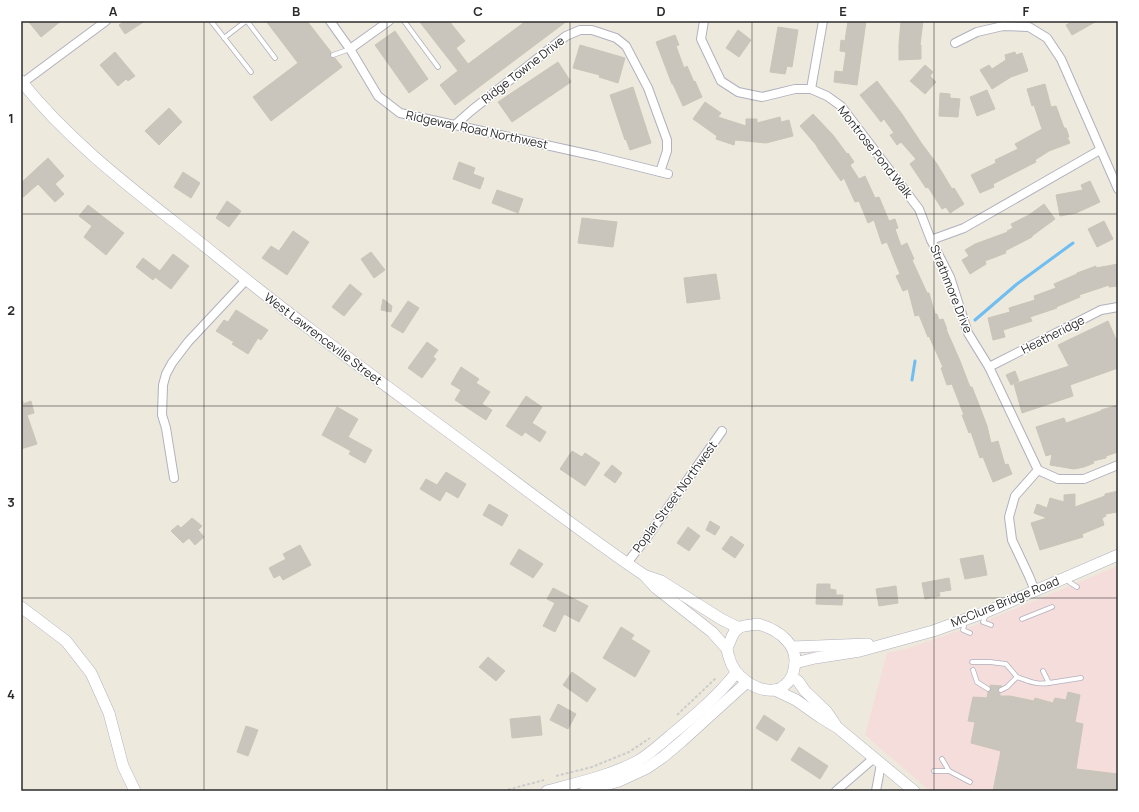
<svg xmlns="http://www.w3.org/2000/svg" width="1139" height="812" font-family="Manrope,sans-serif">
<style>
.medical{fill:#f4dddb}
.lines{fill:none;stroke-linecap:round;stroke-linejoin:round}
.stream{stroke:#6fbdf1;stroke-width:3}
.building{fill:#c9c5bd;stroke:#c9c5b7}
.lane-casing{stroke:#b1b1bf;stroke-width:5.5}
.street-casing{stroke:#b1b1bf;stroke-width:10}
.secondary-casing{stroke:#b1b1bf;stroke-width:12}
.path{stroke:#ccc;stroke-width:2;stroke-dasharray:3 2;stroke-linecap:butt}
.lane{stroke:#fff;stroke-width:4}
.street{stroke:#fff;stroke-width:8}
.secondary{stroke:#fff;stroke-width:11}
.grid{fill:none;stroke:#2b2b2b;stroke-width:1;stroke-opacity:0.55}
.labels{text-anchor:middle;stroke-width:3;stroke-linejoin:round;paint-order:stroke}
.street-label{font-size:12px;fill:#2b2b2b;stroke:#fff}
.neatline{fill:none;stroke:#2b2b2b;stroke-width:1.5}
.grid-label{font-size:13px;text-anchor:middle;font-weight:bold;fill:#2b2b2b}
</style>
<rect width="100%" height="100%" fill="#ede9dd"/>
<polygon class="medical" points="1118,566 1118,791 930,791 865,735 887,653 906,649 981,623"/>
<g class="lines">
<g class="stream">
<polyline points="975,320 1017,284 1073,243"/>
<polyline points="912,380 915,361"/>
</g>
</g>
<g class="building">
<polygon points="28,21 61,21 41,37"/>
<polygon points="125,21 145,21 125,34 119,25"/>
<polygon points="266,21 307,21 331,52 330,55 330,57 333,58 335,58 342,67 271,121 253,97 298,63"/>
<polygon points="419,21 449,21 465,41 456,48 468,64 526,21 567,21 455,105 440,85 458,71"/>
<polygon points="848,21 866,21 857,85 834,82 835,71 843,72 846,52 840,51 841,40 845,41"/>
<polygon points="901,21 923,21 920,45 921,45 921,59 899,60 899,44"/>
<polygon points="1073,21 1097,21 1072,35 1066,25"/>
<polygon points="778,27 798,30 792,67 787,66 785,74 770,72"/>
<polygon points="738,30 751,40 739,57 726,48"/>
<polygon points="395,31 428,79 409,93 375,45"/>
<polygon points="675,35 679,45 676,46 684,68 687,66 694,82 695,81 702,97 683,106 673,84 672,84 656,42"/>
<polygon points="580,45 625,58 618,83 599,77 600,75 573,68"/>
<polygon points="115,52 135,76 128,81 126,79 118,86 100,65"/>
<polygon points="1015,52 1016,55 1022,53 1028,71 1011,77 992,89 980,70 989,65 992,69 1006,60 1005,55"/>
<polygon points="558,62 571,82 512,122 498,102"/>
<polygon points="925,65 933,72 930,76 936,82 925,94 910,81"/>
<polygon points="877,81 902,114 922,144 937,164 952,189 954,188 964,204 950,213 946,207 942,209 928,187 926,188 910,164 916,159 901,142 897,145 890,135 894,133 884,119 881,122 860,95"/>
<polygon points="1045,84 1051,107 1056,106 1064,128 1066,128 1069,137 1067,137 1070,143 1049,151 1035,160 1036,162 993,184 994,187 980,193 971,175 996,163 995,160 1018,149 1015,144 1042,129 1034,105 1032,106 1027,89"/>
<polygon points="633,87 651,143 630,150 626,139 625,140 610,95"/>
<polygon points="987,90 995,109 977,116 970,97"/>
<polygon points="940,93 950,94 950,98 960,99 958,117 939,116"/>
<polygon points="705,102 721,113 718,117 746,126 746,119 757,119 757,123 780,117 781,122 789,120 793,136 766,143 735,140 734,145 716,139 717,136 693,119"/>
<polygon points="169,108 182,122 159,145 145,131"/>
<polygon points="813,114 833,135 847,154 848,153 854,162 850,165 859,179 865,176 875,198 879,197 889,221 895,219 898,228 895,229 901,246 907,243 914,259 912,260 927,293 929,293 935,314 937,314 939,320 943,319 947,329 946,329 960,361 970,387 972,387 981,410 987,426 991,443 998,441 1005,465 1008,464 1012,474 993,482 983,457 980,458 971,432 969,433 962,415 964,415 952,384 947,385 941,368 943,367 929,336 928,337 919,315 915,316 908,289 903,291 896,276 900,274 887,242 882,244 874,220 868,223 859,201 855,202 844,178 841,181 817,147 817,146 800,126"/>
<polygon points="48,158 64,176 55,184 64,194 55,202 38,184 21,199 21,183"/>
<polygon points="459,162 475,168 473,174 484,178 480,189 453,179"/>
<polygon points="183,172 200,183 191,198 174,187"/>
<polygon points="1090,181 1100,202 1076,213 1060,216 1056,195 1083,190 1081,185"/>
<polygon points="497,190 523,199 518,213 492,203"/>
<polygon points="227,201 241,211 229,227 216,218"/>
<polygon points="1044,204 1055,219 1032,236 1032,237 1005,251 1006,253 985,261 986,264 970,274 962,260 969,256 965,250 975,244 1008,232 1007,231 1013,228 1011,224 1029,215"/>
<polygon points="88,205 124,233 106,255 84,237 92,226 79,216"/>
<polygon points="582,218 617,222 613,247 578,243"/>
<polygon points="1104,221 1113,239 1097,247 1088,229"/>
<polygon points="293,231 309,242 287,275 262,258 271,246 279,251"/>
<polygon points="371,252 385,270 374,278 361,259"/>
<polygon points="173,254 189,266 171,289 155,277"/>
<polygon points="143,258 160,271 153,280 136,267"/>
<polygon points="1118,264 1118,286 1109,287 1109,285 1079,295 1080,297 1056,307 1057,308 1030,317 1032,321 1003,330 1005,337 993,340 988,318 1010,312 1009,308 1035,300 1034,296 1056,288 1054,284 1077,274 1077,273 1096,266 1096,268"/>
<polygon points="716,274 720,299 687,303 684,278"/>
<polygon points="350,284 362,294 344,316 332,307"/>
<polygon points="383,299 392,306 391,312 381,310"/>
<polygon points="408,301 419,308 403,333 391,326"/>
<polygon points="236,310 268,330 261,340 258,338 248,354 232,344 234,342 216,331 224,320 228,322"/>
<polygon points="1108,321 1118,344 1118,368 1070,385 1073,396 1022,413 1014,384 1069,366 1058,345"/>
<polygon points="427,342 438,350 433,357 436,359 422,378 408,368"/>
<polygon points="461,367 479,379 476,383 490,392 482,404 492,410 486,420 455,400 461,390 451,384"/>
<polygon points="1015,371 1019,381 1011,385 1006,375"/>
<polygon points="526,396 542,407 532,423 546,432 540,442 525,432 522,436 506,426"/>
<polygon points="21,401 23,401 23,404 31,401 34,413 27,415 37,444 21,449"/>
<polygon points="1118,405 1118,452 1106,456 1106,458 1093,461 1094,463 1084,467 1074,469 1050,465 1052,454 1046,456 1036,427 1064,418 1066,423 1101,411 1101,410"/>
<polygon points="337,407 358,419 348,437 372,450 365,463 349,454 351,451 322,435"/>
<polygon points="572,451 582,457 585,453 600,463 585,486 560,469"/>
<polygon points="612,465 622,473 615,483 604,475"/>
<polygon points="446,472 466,484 458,498 446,491 440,501 420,489 426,479 437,485"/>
<polygon points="1118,491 1118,512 1105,514 1106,516 1102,518 1104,525 1082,534 1083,537 1040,550 1031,523 1047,518 1034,513 1037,504 1047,508 1050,498 1064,502 1064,495 1075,494 1075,507 1105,496 1105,494"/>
<polygon points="489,504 508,515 502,526 483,515"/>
<polygon points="192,518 202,526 198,530 204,537 195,545 189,538 183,543 171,531 178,525 181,528"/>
<polygon points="710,521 720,527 715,535 706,530"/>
<polygon points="688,527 700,536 689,551 677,543"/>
<polygon points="731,536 744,545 735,558 722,549"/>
<polygon points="300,545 311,565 283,580 280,575 274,578 269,568 286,559 283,554"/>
<polygon points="519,549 543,564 533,578 510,564"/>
<polygon points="983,555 987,575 965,579 960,559"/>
<polygon points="949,578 951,590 939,592 940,596 925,599 922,583"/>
<polygon points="817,584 830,584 830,589 836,590 836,595 843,595 842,605 816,604"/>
<polygon points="896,586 898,603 879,606 876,589"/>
<polygon points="553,588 588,606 579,622 564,614 555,632 543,626 555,603 547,599"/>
<polygon points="621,627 634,635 631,639 650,651 635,677 603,658"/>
<polygon points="488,657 505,671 496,681 479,667"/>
<polygon points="572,672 596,689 587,702 563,685"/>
<polygon points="990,685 1002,686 998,689 998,692 1000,693 1000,696 1010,696 1034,701 1035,698 1053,703 1055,698 1066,700 1068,692 1080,695 1075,722 1083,724 1076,769 1118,774 1118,791 993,791 1001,751 971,743 975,722 968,721 973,697 987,698 988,692 991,690"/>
<polygon points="558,704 576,714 568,729 550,720"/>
<polygon points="764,715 785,729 777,741 756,728"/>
<polygon points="540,716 542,735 512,738 510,719"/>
<polygon points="246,726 258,730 248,756 237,752"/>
<polygon points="799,747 828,766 820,779 791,760"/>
</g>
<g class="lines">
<g class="lane-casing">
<g id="lane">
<polyline points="211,21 251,72"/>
<polyline points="247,21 275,58"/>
<polyline points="404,21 438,67"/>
<polyline points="224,38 246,21"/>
<polyline points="333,55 350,49"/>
<polyline points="1070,579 1069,582 1077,587"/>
<polyline points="986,615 983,622 991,625"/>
<polyline points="1022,619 1052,607"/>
<polyline points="965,622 963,630 970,633"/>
<polyline points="972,662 990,662 1006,664 1017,677"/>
<polyline points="973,670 977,682 988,689"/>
<polyline points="1043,671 1049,683 1081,678"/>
<path d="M1001 690 1007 687 1017 677C1028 681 1037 685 1049 683"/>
<polyline points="942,759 949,771"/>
<polyline points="934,771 949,771 970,782"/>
</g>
</g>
<g class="street-casing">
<g id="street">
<polyline points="330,21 350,49 378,96 400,113 596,156 668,174"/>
<polyline points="704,21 701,39 721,81 738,92 762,97 795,89 811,89 827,96 841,106 919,209 931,240 950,277 968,333 989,367 1038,470 1058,479 1084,479 1118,465"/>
<polyline points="955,43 977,32 1003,26 1029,27 1047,38 1061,59 1118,189"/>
<polyline points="350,49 389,21"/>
<polyline points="21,84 106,21"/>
<polyline points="811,89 823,21"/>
<polyline points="455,125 472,110 566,36 580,30 592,30 616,38 626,46 648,88 667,140 667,151 660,172"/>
<polyline points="931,240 964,228 1100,150"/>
<polyline points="989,367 1101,310 1118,307"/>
<polyline points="174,478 166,428 162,415 163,385 166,374 172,363 188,342 246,280"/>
<polyline points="627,563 645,540 722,431"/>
<polyline points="1035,591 1029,576 1012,540 1009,517 1015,496 1038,470"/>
<polyline points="836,791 874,758"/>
<polyline points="876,791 881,764"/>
</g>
</g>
<g class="secondary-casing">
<g id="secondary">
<path d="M21 81C76 150 149 201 217 256 300 324 387 386 473 450 529 492 585 535 644 575L656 588 712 632 727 649"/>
<polyline points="646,576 661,581 721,619 739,628"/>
<polyline points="21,607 66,641 91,673 109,713 123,766 135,791"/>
<path d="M758 624C779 630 800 645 794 669 793 675 790 681 785 685 783 687 778 690 774 690 755 692 733 675 729 657 728 654 727 650 727 648 728 645 730 642 731 639 732 635 736 629 740 627 746 625 753 625 758 624Z"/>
<polyline points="792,647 868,644"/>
<polyline points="795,663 815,658 860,651 933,631 986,612 1118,555"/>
<polyline points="792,677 798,681 805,691 826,711 835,724"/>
<polyline points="775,690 796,700 820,717 838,728 914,791"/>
<path d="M547 791C577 783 609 776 636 762 649 755 659 745 670 736 694 716 717 697 736 673"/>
<polyline points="585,791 619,781 647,768 663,757 682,741 747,682"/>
</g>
</g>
<g class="path">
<polyline points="677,715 716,678"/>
<polyline points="556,776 592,767 629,752 650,738"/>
<polyline points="503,791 544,780"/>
</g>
<use href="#lane" class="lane"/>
<use href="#street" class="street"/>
<use href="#secondary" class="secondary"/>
</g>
<path class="grid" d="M204 21V791M387 21V791M570 21V791M752 21V791M934 21V791M21 214H1118M21 406H1118M21 598H1118"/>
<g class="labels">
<g class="street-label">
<text transform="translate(523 70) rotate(-38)" y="4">Ridge Towne Drive</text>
<text transform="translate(477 130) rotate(12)" y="4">Ridgeway Road Northwest</text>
<text transform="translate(875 152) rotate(52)" y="4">Montrose Pond Walk</text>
<text transform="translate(951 289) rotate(68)" y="4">Strathmore Drive</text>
<text transform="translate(1053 335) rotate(-27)" y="4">Heatheridge</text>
<text transform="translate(323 339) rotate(37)" y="4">West Lawrenceville Street</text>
<text transform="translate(675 497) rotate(-54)" y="4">Poplar Street Northwest</text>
<text transform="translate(1005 602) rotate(-22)" y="4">McClure Bridge Road</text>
</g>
</g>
<rect width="1139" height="812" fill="none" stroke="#ffffff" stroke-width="44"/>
<rect x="22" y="22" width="1095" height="768" class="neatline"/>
<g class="grid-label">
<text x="113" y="16">A</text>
<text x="296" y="16">B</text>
<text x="478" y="16">C</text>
<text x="661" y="16">D</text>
<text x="843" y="16">E</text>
<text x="1026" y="16">F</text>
<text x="11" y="123">1</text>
<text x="11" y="315">2</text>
<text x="11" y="507">3</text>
<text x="11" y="699">4</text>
</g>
</svg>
